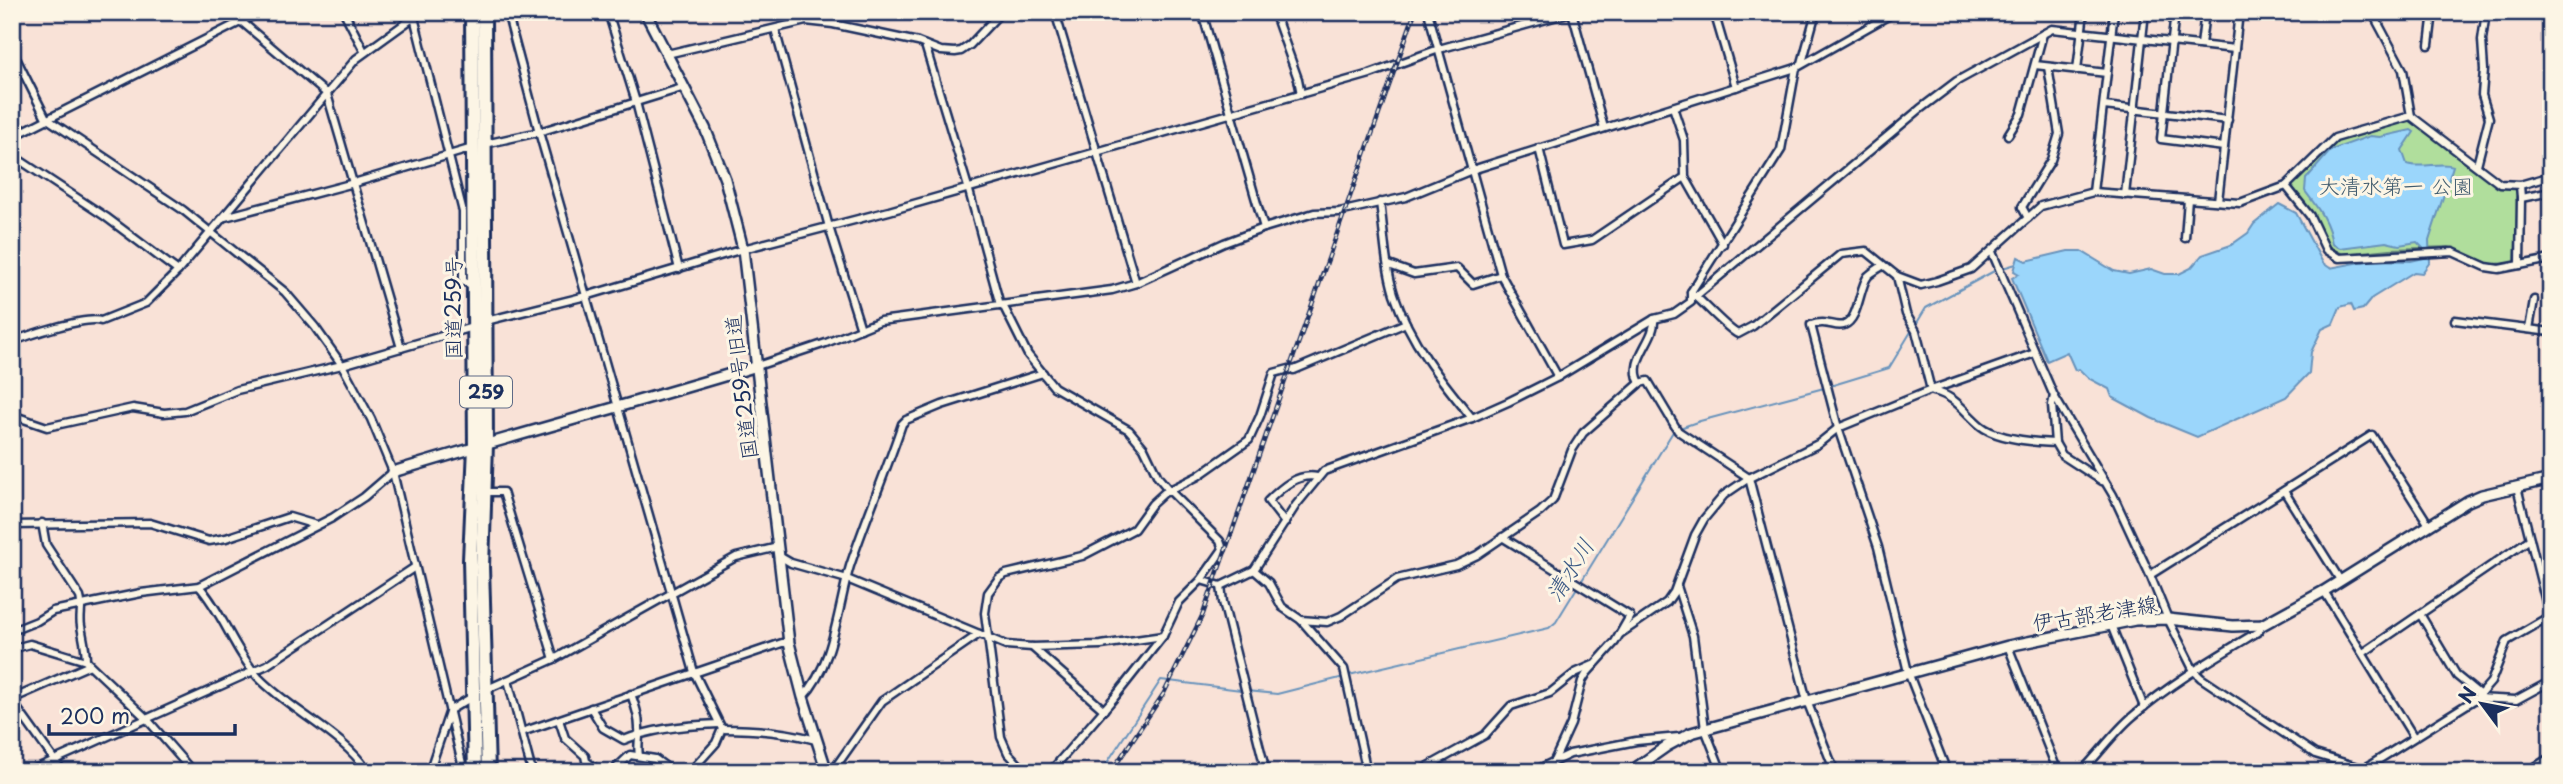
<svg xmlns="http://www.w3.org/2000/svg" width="2563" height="784" font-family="'Playpen Sans','Klee One',sans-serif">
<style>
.green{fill:#b0de9c;stroke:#66867d;stroke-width:2}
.water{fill:#9bd6fb;stroke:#6893bc;stroke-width:2}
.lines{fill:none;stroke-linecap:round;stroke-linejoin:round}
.stream{stroke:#6893bc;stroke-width:2}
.street-casing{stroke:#1b2f5e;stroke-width:11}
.secondary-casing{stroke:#1b2f5e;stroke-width:14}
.highway-casing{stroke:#1b2f5e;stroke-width:18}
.street{stroke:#fcf5e5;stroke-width:6}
.secondary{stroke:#fcf5e5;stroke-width:9}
.highway{stroke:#fcf5e5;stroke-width:12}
.rail-casing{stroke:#1b2f5e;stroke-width:4.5}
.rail{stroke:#fcf5e5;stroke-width:2;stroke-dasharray:5;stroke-linecap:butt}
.labels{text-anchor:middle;stroke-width:6;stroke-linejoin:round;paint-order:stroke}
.shield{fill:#fcf5e5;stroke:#5e6a86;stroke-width:2}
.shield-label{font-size:19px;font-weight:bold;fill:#1b2f5e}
.park-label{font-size:21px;fill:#405b6e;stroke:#fcf5e5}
.street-label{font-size:21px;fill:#1b2f5e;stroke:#fcf5e5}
.water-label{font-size:23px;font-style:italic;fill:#3b5985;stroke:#fcf5e5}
</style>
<rect width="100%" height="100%" fill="#f9e2d7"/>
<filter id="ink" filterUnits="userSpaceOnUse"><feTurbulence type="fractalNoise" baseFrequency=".0143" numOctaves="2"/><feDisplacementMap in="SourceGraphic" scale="14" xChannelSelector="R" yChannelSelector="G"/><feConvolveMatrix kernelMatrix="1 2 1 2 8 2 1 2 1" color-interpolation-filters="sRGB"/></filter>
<g filter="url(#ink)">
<polygon class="green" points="2411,118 2500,188 2518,189 2515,263 2490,264 2449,247 2390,249 2343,254 2328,247 2313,217 2291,186 2332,142"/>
<path class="water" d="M2411 130 2414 132 2402 150 2407 164C2422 169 2442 161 2453 166L2429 241 2430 262 2422 273 2414 272 2372 298 2363 309 2354 311 2351 304 2340 307 2333 324 2322 329 2311 352 2309 373 2286 397 2197 437 2151 418 2112 397 2109 389 2088 378 2079 369 2075 370 2067 352 2047 361 2012 278 2019 274 2014 271 2018 257 2026 261 2068 251H2081L2114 271 2129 274 2151 269 2165 274H2179L2191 268 2202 255 2231 245 2248 233 2254 224 2279 204 2296 213 2323 263 2330 268 2372 260 2411 261 2424 258 2425 250 2417 242 2399 245 2386 242 2340 248 2332 244C2329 222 2318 208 2305 191L2306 179 2331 150 2370 136 2380 137Z"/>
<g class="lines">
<g class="stream">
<polyline points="1915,326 1926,308 1996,270 2016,264"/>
<polyline points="1830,386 1889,368 1912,330"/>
<polyline points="1581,582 1674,430 1700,421 1824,388"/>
<polyline points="1349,675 1549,628 1556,622 1578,586"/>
<polyline points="1247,691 1277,694 1344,677"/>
<polyline points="1101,772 1161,680 1241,690"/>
</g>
<g class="street-casing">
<g id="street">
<polyline points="344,12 364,51"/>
<polyline points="507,12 539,132 694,672 722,729 716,743 690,772"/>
<polyline points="608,12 636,102 679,269"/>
<polyline points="1055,12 1136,283"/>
<polyline points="1202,12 1264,228"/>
<polyline points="1274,12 1298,79 1301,94"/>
<polyline points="1428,12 1501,275 1558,377"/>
<polyline points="1572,12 1604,128"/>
<polyline points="1714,12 1736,87"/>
<polyline points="2175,12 2161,139 2224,147"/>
<polyline points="2372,12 2403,70 2411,116"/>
<polyline points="414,17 463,212 463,281 473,286"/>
<polyline points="242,22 327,94 401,348"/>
<polyline points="775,29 829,227 861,329"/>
<polyline points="925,45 968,187 1000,305"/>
<polyline points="2201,45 2205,12"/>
<polyline points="2429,45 2433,12"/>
<polyline points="12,50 46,118 183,210 285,292 315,327 342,365 371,419 393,472 464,772"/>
<polyline points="667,54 806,21 833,24 918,42 941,51 955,52 961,51 970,45 1001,12"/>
<polyline points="1802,63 1816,12"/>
<polyline points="2035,65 2107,73"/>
<polyline points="2077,70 2084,12"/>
<polyline points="2104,106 2228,120"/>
<polyline points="1673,107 1684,140 1685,177 1723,244"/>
<polyline points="2008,135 2021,114 2043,34"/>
<polyline points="12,137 260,12"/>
<polyline points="485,144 539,132 685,87"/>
<polyline points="1539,148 1563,245 1592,240 1685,177"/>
<polyline points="12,155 106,217 178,271"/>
<polyline points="2477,165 2489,118 2482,95 2484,70 2482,40 2486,12"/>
<polyline points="2520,185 2521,198 2520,265"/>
<polyline points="2286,186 2310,216 2326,250 2339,258 2453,252 2486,267 2499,269 2551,259"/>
<polyline points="2093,192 2114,12"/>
<polyline points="2125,195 2145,12"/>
<polyline points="2521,198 2551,192"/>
<polyline points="2218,201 2235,49"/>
<path d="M1380 202C1384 232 1385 265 1394 294 1410 342 1440 379 1472 418"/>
<polyline points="225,217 354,183 473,148"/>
<polyline points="2028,218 2022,207 2051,160 2059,134 2048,67"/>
<polyline points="2185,238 2188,199"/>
<polyline points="1992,252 2054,396 2113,495 2150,575 2168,619 2194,671 2201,678 2315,754 2364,769 2366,772"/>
<polyline points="1389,265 1414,274 1457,268 1473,284 1501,275"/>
<path d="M1882 266C1878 269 1872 272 1868 276 1859 287 1859 320 1844 325 1834 328 1827 319 1811 325L1838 428 1878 547 1908 672 1947 772"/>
<polyline points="1897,276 1906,314 1916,331 1931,390"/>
<path d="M1691 292C1702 301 1729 331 1738 334L1753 326 1841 254 1866 251 1897 276 1921 285 1937 281 1971 269 2041 206 2093 192 2240 203 2286 186 2335 138 2411 116 2500 184 2520 185 2551 176"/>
<polyline points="1696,296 1920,109 1957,81 2052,29 2235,49 2239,12"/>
<polyline points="1003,305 1028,355 1054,387 1129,430 1144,448 1158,477 1169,490 1220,541 1223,549 1201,580 1179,602 1163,636 1114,698 1050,772"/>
<polyline points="2455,320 2551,332"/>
<polyline points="486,321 586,296 743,249 889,211 1370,74 1439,49 1572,12"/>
<polyline points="2529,329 2534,300"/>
<path d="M12 342C28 335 86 316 101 321L146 303 178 271 356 59 421 12"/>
<polyline points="757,366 826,343 880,321 1112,290 1136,283 1224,243 1264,228 1314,213 1339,212 1406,197 1472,170 1796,68 1895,12"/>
<path d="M1640 383C1627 360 1656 340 1654 319"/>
<path d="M1933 391C1956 396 1964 412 1981 426 1997 439 2035 442 2055 443L2062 455 2102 481"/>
<polyline points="2054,396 2052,405 2055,443"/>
<polyline points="12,415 47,427 133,408 164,413 185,411 237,390 342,365 473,327"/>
<polyline points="2517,487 2550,618"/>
<polyline points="2284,491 2340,580"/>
<polyline points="484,492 503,492 554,659"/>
<path d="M42 523 46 545 80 597C83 607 79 616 81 626 83 638 86 648 86 661"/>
<path d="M1285 523 1268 501C1281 488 1297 473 1317 477"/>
<polyline points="12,525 150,523 209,541 226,538 289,517 316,525"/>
<polyline points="1502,537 1630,616 1615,642 1587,673 1582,681 1571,724 1554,761"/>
<polyline points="779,556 791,563 847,579 1006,645 1032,647 1101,645 1163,636"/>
<polyline points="1254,570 1269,583 1282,607 1301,620 1344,669 1367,772"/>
<polyline points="2150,575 2372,435 2429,525"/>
<polyline points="1201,580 1221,586 1254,570 1296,505 1324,471 1472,418 1508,402 1558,377 1654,319 1674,314 1691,302 1691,292 1781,150 1796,68"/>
<path d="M199 586C223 613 234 650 258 677 289 710 344 734 368 772"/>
<polyline points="1221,586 1223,602 1266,772"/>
<polyline points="1677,586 1693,636 1705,729 1722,772"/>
<polyline points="2324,591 2413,736"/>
<polyline points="2420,614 2457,676 2479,694"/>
<polyline points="1301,620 1327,622 1341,616 1397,579 1456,565 1477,555 1540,512 1553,500 1572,450 1583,433 1640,383 1648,381 1678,431 1749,478 1807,701 1835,772"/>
<polyline points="2111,625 2144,707"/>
<polyline points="12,631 37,621 53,611 141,593 199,586 332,518 364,497 393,472"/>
<polyline points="1620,634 1667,602 1674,592 1695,535 1704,519 1724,495 1749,478 1818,444 1838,428 1931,390 2035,353"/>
<polyline points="12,641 15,648 30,644 86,661 146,718 193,772"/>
<polyline points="2008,646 2058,772"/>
<polyline points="1032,647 1104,710"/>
<polyline points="2363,653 2530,539"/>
<polyline points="508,680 532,772"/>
<polyline points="485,690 554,659 736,557 778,547"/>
<path d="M631 694C635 705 639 716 639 728 640 738 637 745 639 756"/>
<path d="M803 697C834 665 838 606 850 566 866 518 886 472 902 424L906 420 942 405 1043 373"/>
<polyline points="2477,698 2516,700 2551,681"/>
<polyline points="12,699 90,665"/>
<polyline points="12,701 63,772"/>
<path d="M591 708 603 728 624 740C653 728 688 725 719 724"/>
<polyline points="559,720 565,738 585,756 586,761 600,772"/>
<path d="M722 729C755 729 784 731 816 740"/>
<polyline points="522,732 782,643 789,643"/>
<polyline points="2364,769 2477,698 2491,682 2507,641 2550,616"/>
<polyline points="28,772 267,665 415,567"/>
<polyline points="429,772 450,710 472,697"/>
<polyline points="612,772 630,755 655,759 673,772"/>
<polyline points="832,772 882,701 979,634"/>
<polyline points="1026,772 1008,753 1001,737 985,613 988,593 999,578 1006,574 1082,556 1134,529 1152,504 1164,493 1198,476 1249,440 1260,416 1274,373 1289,369 1294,370 1406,323"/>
<path d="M1230 772C1237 767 1243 767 1250 772"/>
<polyline points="1418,772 1485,735 1511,706 1550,693 1575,673 1593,665"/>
<polyline points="1532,772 1570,754 1636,741 1679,737"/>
<path d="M2081 772C2099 754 2114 732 2133 716 2171 683 2216 657 2259 631L2262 625"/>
<polyline points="2527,772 2551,757"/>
</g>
</g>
<g class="secondary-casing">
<g id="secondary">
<polyline points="645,12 705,128 725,179 743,249 789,643 803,697 827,772"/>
<path d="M393 472C514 435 636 403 757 366"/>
<polyline points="1630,772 1667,746 1691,733 2008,646 2135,620 2168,619 2233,626 2262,625 2324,591 2468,501 2482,495 2551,479"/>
</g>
</g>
<g class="highway-casing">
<g id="highway">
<polyline points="472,12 475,447 470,560 475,772"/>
<polyline points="484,12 486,444 482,567 488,772"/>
</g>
</g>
<use href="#street" class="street"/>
<use href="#secondary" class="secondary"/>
<use href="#highway" class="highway"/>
<g class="rail-casing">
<polyline id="rail" points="1111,772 1164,693 1203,614 1415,12"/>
</g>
<use href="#rail" class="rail"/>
</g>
</g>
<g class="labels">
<rect class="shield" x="460" y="376.5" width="52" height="31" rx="5"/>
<g class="shield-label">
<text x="486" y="399">259</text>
</g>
<g class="park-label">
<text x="2396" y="194">大清水第一 公園</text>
</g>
<g class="street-label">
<text transform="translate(454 308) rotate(-90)" y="7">国道259号</text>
<text transform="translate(742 387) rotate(-97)" y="7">国道259号旧道</text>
<text transform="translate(2095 614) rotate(-9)" y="7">伊古部老津線</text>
</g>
<g class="water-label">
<text transform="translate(1570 570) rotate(-58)" y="8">清水川</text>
</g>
</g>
<rect width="2563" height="784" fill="none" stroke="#fcf5e5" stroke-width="42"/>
<rect x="21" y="21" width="2521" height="742" fill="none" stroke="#1b2f5e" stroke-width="2.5" filter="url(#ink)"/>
<g transform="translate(2482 704) rotate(302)" stroke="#fcf5e5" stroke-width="5" paint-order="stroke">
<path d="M0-5L12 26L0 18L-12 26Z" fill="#1b2f5e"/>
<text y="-10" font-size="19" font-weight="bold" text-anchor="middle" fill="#1b2f5e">N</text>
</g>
<path d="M49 724v10h186v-10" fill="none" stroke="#1b2f5e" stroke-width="3.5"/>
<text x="60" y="724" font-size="21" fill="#1b2f5e" stroke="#fcf5e5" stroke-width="5" paint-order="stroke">200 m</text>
</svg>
